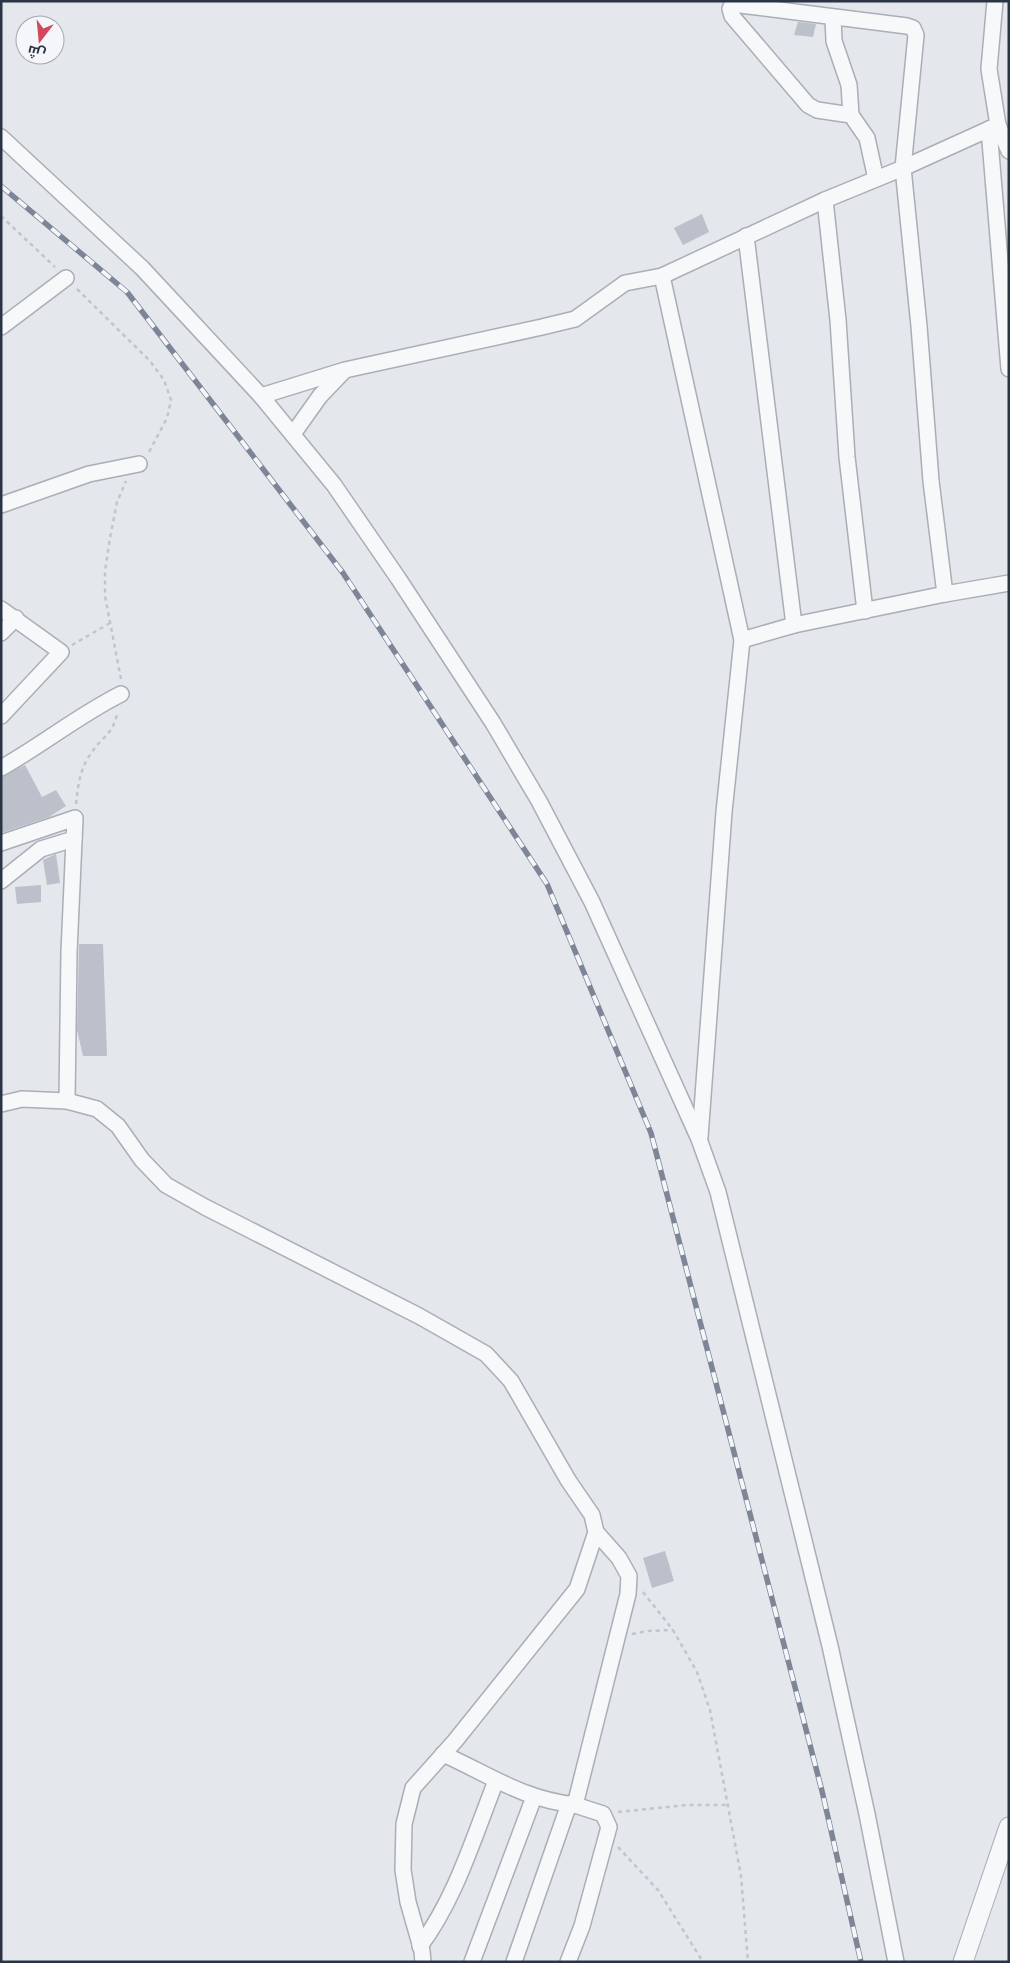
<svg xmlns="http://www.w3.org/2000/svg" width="1010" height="1963" font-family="Jost,Cairo,sans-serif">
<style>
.building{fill:#bbc0ca}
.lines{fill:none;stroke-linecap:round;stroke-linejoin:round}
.minor-casing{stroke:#a9aeb7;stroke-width:18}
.tertiary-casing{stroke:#a9aeb7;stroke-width:21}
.path{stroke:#c2c5cb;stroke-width:2.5;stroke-dasharray:4 4;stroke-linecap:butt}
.minor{stroke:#f7f8fa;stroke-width:15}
.tertiary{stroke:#f7f8fa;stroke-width:19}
.rail-casing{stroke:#7d8696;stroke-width:5.5}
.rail{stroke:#f4f6f9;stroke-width:4;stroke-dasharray:11;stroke-linecap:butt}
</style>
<rect width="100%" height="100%" fill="#e4e7ec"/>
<g class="building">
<polygon points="798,22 816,24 813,37 794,35"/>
<polygon points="702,214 709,232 683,245 674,228"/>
<polygon points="25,765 42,797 56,790 66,806 49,817 1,833 1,777"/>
<polygon points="56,854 60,883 47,885 43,860"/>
<polygon points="41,885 41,902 17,904 15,887"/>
<polygon points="79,944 103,944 107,1056 83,1056 77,1030"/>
<polygon points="665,1551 674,1581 652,1588 643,1558"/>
</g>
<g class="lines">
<g class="minor-casing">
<g id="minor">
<polyline points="995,1 989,69 998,125 1009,151"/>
<polyline points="833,17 834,41 849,85 851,115"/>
<polyline points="989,129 1009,369"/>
<polyline points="1,137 142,268 261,396 334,485 398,578 493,723 539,801 592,902 699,1139 718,1192 830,1646 867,1814 896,1962"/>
<polyline points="825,200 838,320 847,457 865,611"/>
<polyline points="746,236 794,625 945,594 931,481 919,326 903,168 916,35 913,28 907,26 732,4 730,9 732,16 808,105 817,110 851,115 867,138 876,179"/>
<polyline points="662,276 742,640 724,812 700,1137"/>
<polyline points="1,327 66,278"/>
<polyline points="261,396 345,370 542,327 575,319 625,283 662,276 825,200 903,168 998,125"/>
<polyline points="293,434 320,396 344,371"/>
<polyline points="1,505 89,474 139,464"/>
<polyline points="945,594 1009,583"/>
<polyline points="1,609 61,652 1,716"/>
<polyline points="1,633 16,618"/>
<polyline points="742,640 794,625"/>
<path d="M1 768C42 745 79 715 121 694"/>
<polyline points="1,843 75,818 69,952 67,1101"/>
<polyline points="1,881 41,849 74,839"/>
<polyline points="1,1104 22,1099 67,1101 97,1109 118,1126 142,1160 166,1185 205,1207 419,1316 486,1354 511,1381 568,1480 592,1515 596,1532 577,1589 455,1741 413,1788 404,1824 403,1870 408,1902 422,1951 423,1962"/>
<path d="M443 1754C490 1775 522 1799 575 1805L628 1594 629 1576 619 1558 596 1532"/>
<path d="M420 1946C456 1898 474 1836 496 1781"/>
<polyline points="472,1962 534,1797"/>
<polyline points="514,1962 569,1804"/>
<polyline points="568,1962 582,1926 609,1827 603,1814 575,1805"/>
</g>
</g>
<g class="tertiary-casing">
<polyline id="tertiary" points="963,1962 1009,1827"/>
</g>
<g class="path">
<polyline points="1,216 55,267"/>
<polyline points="77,289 150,361 164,380 171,400 167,418 148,454"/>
<polyline points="72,645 110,623"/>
<polyline points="121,679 105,596 105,571 110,538 117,502 126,481"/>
<path d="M76 804C78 785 80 768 92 752 102 737 113 734 117 714"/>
<polyline points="643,1592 673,1630 697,1672 710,1710 741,1876 748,1962"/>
<polyline points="632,1634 648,1631 673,1630"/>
<polyline points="618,1812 687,1805 729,1805"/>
<polyline points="618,1847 658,1890 703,1962"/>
</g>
<use href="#minor" class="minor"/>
<use href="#tertiary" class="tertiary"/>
<g class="rail-casing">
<polyline id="rail" points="1,186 127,292 343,573 547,884 651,1133 822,1791 861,1962"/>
</g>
<use href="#rail" class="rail"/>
</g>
<rect width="1010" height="1963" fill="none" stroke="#2b3445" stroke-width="5"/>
<g transform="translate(40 40) rotate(196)"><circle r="24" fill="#f4f6f9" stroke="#a4a8b1"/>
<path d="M0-4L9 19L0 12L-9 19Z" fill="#d1495b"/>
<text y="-8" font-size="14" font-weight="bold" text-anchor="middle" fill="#2b3445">ش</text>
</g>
</svg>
